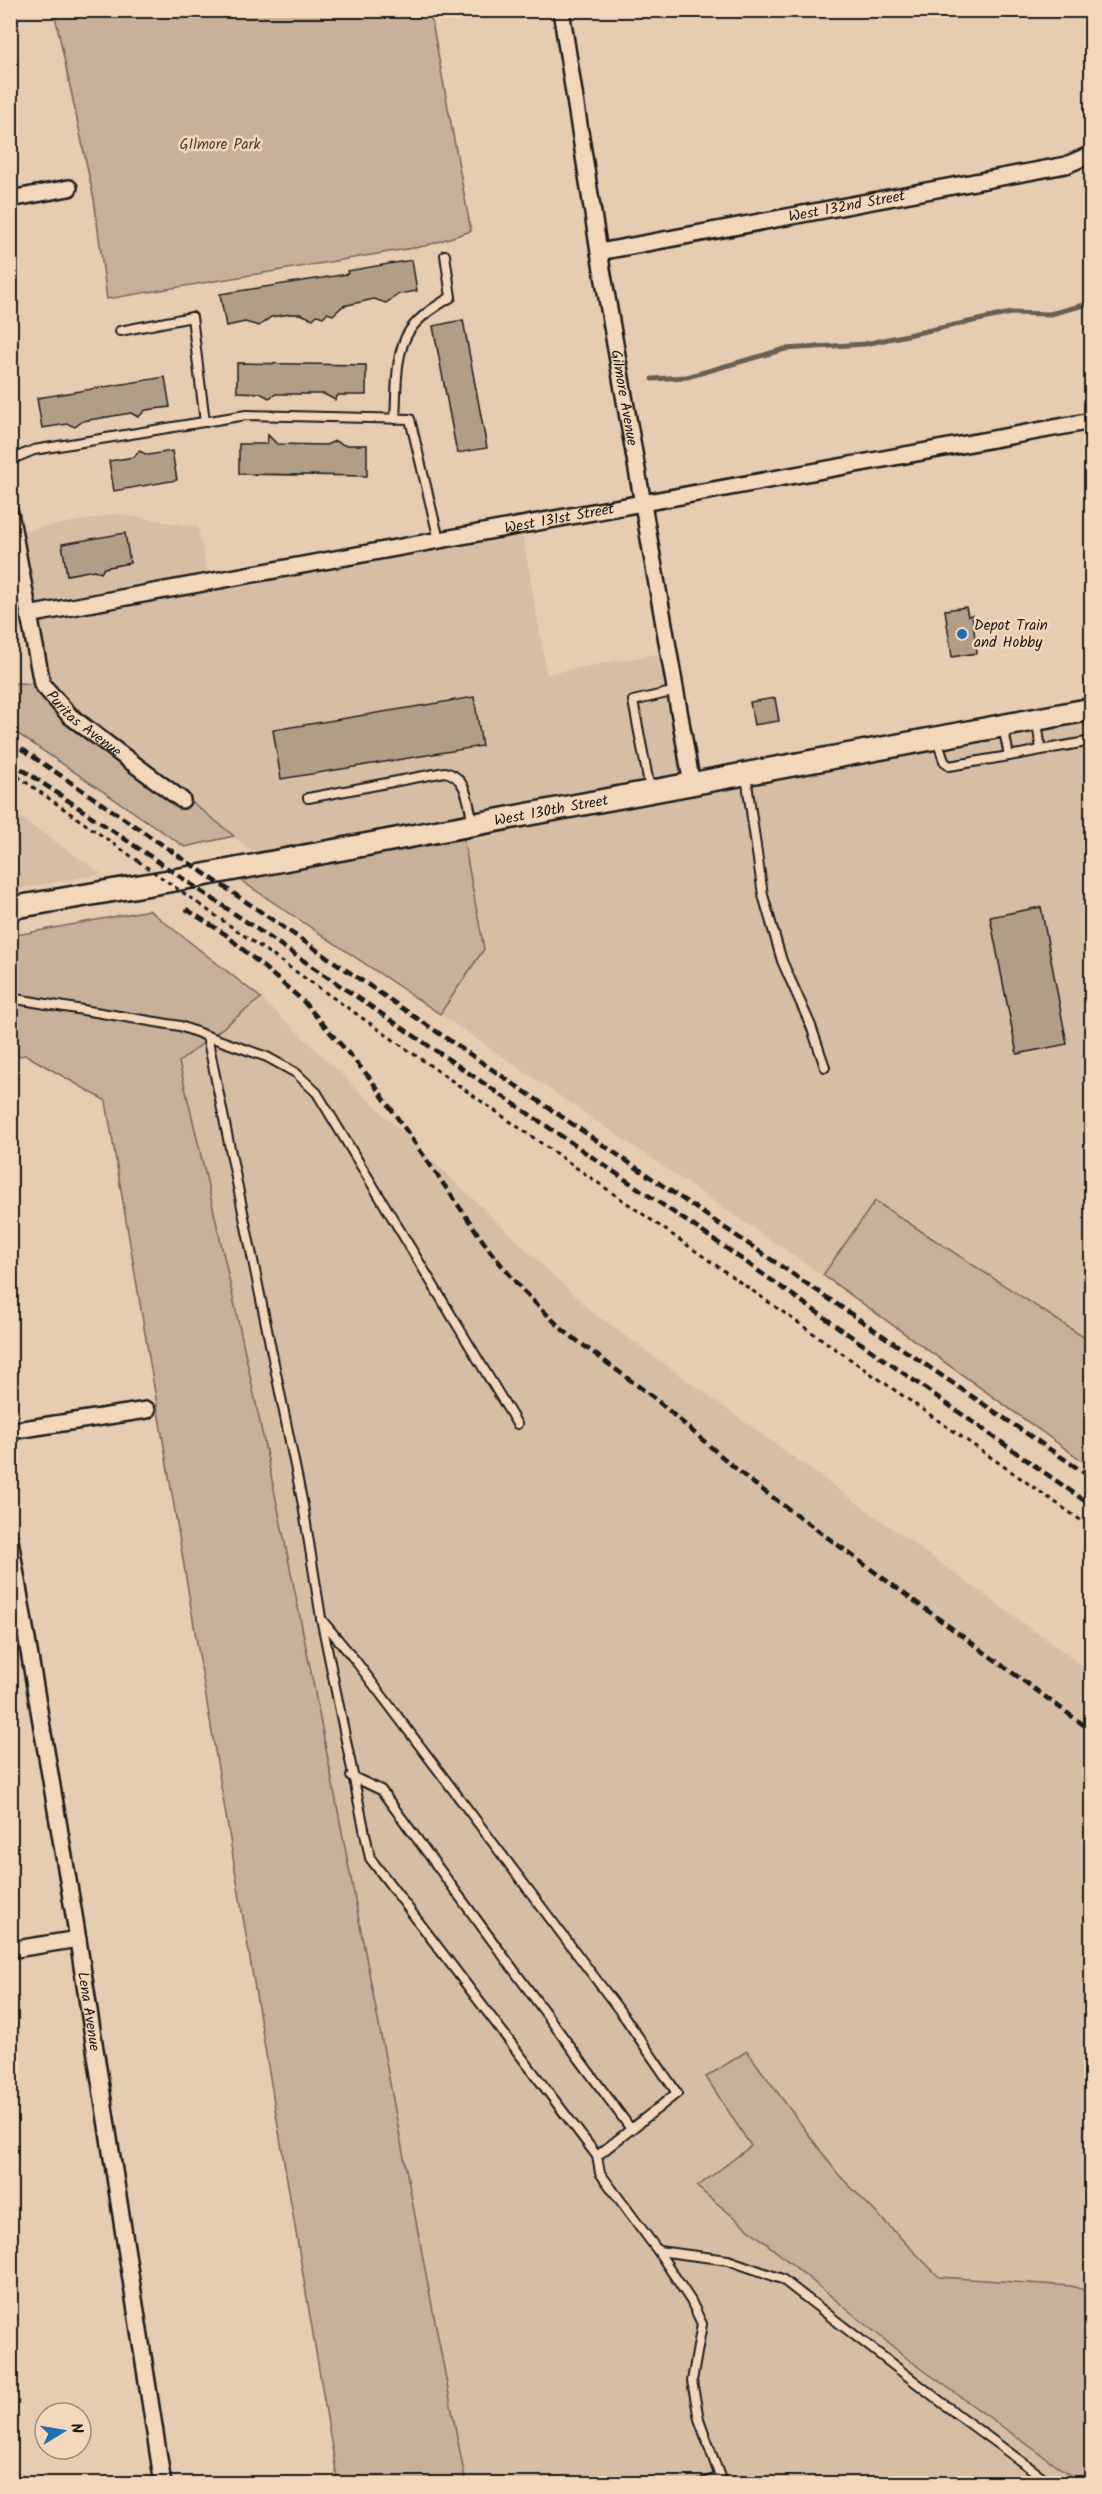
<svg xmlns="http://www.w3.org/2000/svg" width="1102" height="2494" font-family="Kalam,sans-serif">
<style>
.built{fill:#d6bea4}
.green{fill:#c8b19b;stroke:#72665c;stroke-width:1.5}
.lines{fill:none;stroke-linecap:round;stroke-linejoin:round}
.stream{stroke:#685f54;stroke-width:5}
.building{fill:#b19e89;stroke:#1c1c1c;stroke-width:1.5}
.service-casing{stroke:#1c1c1c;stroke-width:12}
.minor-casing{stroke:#1c1c1c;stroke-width:20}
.secondary-casing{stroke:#1c1c1c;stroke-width:26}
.path{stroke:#1c1c1c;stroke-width:3;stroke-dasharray:4.5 4.5;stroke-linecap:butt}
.service{stroke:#f3d7ba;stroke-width:8}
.minor{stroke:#f3d7ba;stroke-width:15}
.secondary{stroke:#f3d7ba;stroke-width:21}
.rail{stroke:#1c1c1c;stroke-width:4.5;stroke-dasharray:9 4.5;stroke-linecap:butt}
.path-bridge{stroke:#1c1c1c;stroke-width:3;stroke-dasharray:4.5 4.5;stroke-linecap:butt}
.poi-dot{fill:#1f6fb2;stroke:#f3d7ba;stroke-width:2}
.labels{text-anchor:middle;stroke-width:5;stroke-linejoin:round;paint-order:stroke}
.park-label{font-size:15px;fill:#47413c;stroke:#f3d7ba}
.street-label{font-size:15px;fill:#1c1c1c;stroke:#f3d7ba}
.poi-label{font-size:15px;fill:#1c1c1c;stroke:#f3d7ba;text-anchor:start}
</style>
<rect width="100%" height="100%" fill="#e6ccb0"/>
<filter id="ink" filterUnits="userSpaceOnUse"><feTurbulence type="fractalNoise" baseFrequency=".0167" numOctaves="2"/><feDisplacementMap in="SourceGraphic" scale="12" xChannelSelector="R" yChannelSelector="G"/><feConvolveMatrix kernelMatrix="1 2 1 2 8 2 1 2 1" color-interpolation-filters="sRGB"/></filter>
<g filter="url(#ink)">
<g class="built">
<polygon points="118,514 198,527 210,588 522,532 547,674 662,653 686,795 1091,719 1091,1342 875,1201 822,1275 440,1014 484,949 276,871 47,684 21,531"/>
<polygon points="11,811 102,874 11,890"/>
<polygon points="261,998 591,1311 1091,1672 1091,2292 1071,2286 939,2277 837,2173 747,2051 706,2077 751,2146 908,2359 1081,2483 466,2483 396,2123 179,1061"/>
</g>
<g class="green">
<polygon points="54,11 430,11 471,231 425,246 107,299 94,199"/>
<polygon points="11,683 47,684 234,836 185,847 11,729"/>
<polygon points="463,837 484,949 440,1014 237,878"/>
<path d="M149 910 261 998 179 1062C292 1532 374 2009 466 2483H338L106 1101 26 1055 11 1057V936Z"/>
<polygon points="875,1201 1091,1342 1091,1467 823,1275"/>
<polygon points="747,2051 837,2173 939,2277 1071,2286 1091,2292 1091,2483 1081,2483 908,2359 697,2187 751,2146 706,2077"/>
</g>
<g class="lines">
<polyline class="stream" points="652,379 687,377 785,349 865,344 1011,313 1050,314 1092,303"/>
</g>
<g class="building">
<polygon points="412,260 417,291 399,294 386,303 374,299 343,306 333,315 327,313 323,317 317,315 313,319 300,314 290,314 271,317 259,326 245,322 226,326 220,294 348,274 347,271"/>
<polygon points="463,320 487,448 457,453 433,326"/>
<polygon points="237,363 366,365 366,395 338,395 335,400 324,394 276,394 269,398 260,393 237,392"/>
<polygon points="165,377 170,407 146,410 138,417 131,413 83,421 75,427 68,424 42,428 37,398"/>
<polygon points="268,435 277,444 326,445 335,441 344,445 367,445 367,476 239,474 239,444 267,444"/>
<polygon points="139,451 148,455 172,451 177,480 114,491 109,461 134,457"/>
<polygon points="125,533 130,563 104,568 101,573 94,570 67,575 62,544"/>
<polygon points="966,607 968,616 972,615 977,653 952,657 945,610"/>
<polygon points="474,697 482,746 281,779 273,730"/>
<polygon points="775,698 779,721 754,725 750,702"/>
<polygon points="1041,907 1067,1044 1017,1054 990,917"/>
</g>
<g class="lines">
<g class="service-casing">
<g id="service">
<polyline points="120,331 192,317 205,422"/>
<path d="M395 419C397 392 394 353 410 330 420 316 436 306 451 297L445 255"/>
<polyline points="10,460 34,450 246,415 410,419 439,540"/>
<polyline points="937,740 944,761 949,766 1009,756 1003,726"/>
<polyline points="1041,750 1092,741"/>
<polyline points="1009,756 1041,750 1037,722"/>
<polyline points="746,776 763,895 782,961 811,1026 825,1067"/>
<polyline points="650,789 633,701 676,691"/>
<path d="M308 798 445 772C468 777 468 804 473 823"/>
<polyline points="10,998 180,1026 207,1036 303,1505 321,1618 370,1858 597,2156 600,2173 658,2251 691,2301 702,2324 692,2381 699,2419 720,2477 701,2484"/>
<polyline points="207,1036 267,1057 296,1073 317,1093 517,1424"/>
<polyline points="321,1619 355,1660 626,2019 677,2093 597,2156"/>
<polyline points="351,1776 381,1790 631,2129"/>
<polyline points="658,2251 728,2260 782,2279 958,2415 1052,2484"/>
</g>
</g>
<g class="minor-casing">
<g id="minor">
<path id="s1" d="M561 10 599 252 692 785"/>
<polyline points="10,199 69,188"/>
<path id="s2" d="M599 252 1066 165 1092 154"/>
<path id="s3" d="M10 513 42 684 70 716 182 800"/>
<path id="s4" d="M28 615 1092 421"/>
<polyline points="10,1431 147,1410"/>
<path id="s5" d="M10 1540 75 1921 163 2484"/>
<polyline points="10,1950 78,1939"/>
</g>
</g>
<g class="secondary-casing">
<g id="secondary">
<path id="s6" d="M10 908 198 876 1092 709"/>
</g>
</g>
<g class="path">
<polyline points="10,771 138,861"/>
<polyline points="199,904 1092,1528"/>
</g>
<use href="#service" class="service"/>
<use href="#minor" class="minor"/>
<use href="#secondary" class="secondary"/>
<g class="rail">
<polyline points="10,741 1092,1478"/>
<polyline points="10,761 723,1246 1092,1506"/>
<polyline points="186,909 225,934 302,1000 369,1077 490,1251 523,1291 564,1331 653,1397 749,1480 1092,1731"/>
</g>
<polyline class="path-bridge" points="138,861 199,904"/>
</g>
</g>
<circle class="poi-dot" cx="962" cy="634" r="6"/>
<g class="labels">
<g class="park-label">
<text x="220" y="149">GIlmore Park</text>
</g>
<g class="street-label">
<text dy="5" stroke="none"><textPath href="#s2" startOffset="252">West 132nd Street</textPath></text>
<text dy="5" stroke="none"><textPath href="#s1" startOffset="393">Gilmore Avenue</textPath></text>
<text dy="5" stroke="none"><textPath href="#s4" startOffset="540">West 131st Street</textPath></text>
<text dy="5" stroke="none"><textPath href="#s3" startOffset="232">Puritas Avenue</textPath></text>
<text dy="5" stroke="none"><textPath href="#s6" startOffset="550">West 130th Street</textPath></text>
<text dy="5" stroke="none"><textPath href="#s5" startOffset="478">Lena Avenue</textPath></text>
</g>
<g class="poi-label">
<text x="974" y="630">Depot Train<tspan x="974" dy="17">and Hobby</tspan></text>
</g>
</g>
<rect width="1102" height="2494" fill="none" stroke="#f3d7ba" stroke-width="36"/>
<rect x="18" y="18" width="1066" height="2458" fill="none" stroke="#1c1c1c" stroke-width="2" filter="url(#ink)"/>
<g transform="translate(63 2431) rotate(79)"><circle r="28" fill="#f3d7ba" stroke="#9d8c7b" stroke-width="1.5"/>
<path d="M0-4.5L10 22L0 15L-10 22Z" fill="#1f6fb2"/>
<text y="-9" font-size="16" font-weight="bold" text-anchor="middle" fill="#1c1c1c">N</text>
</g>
</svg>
